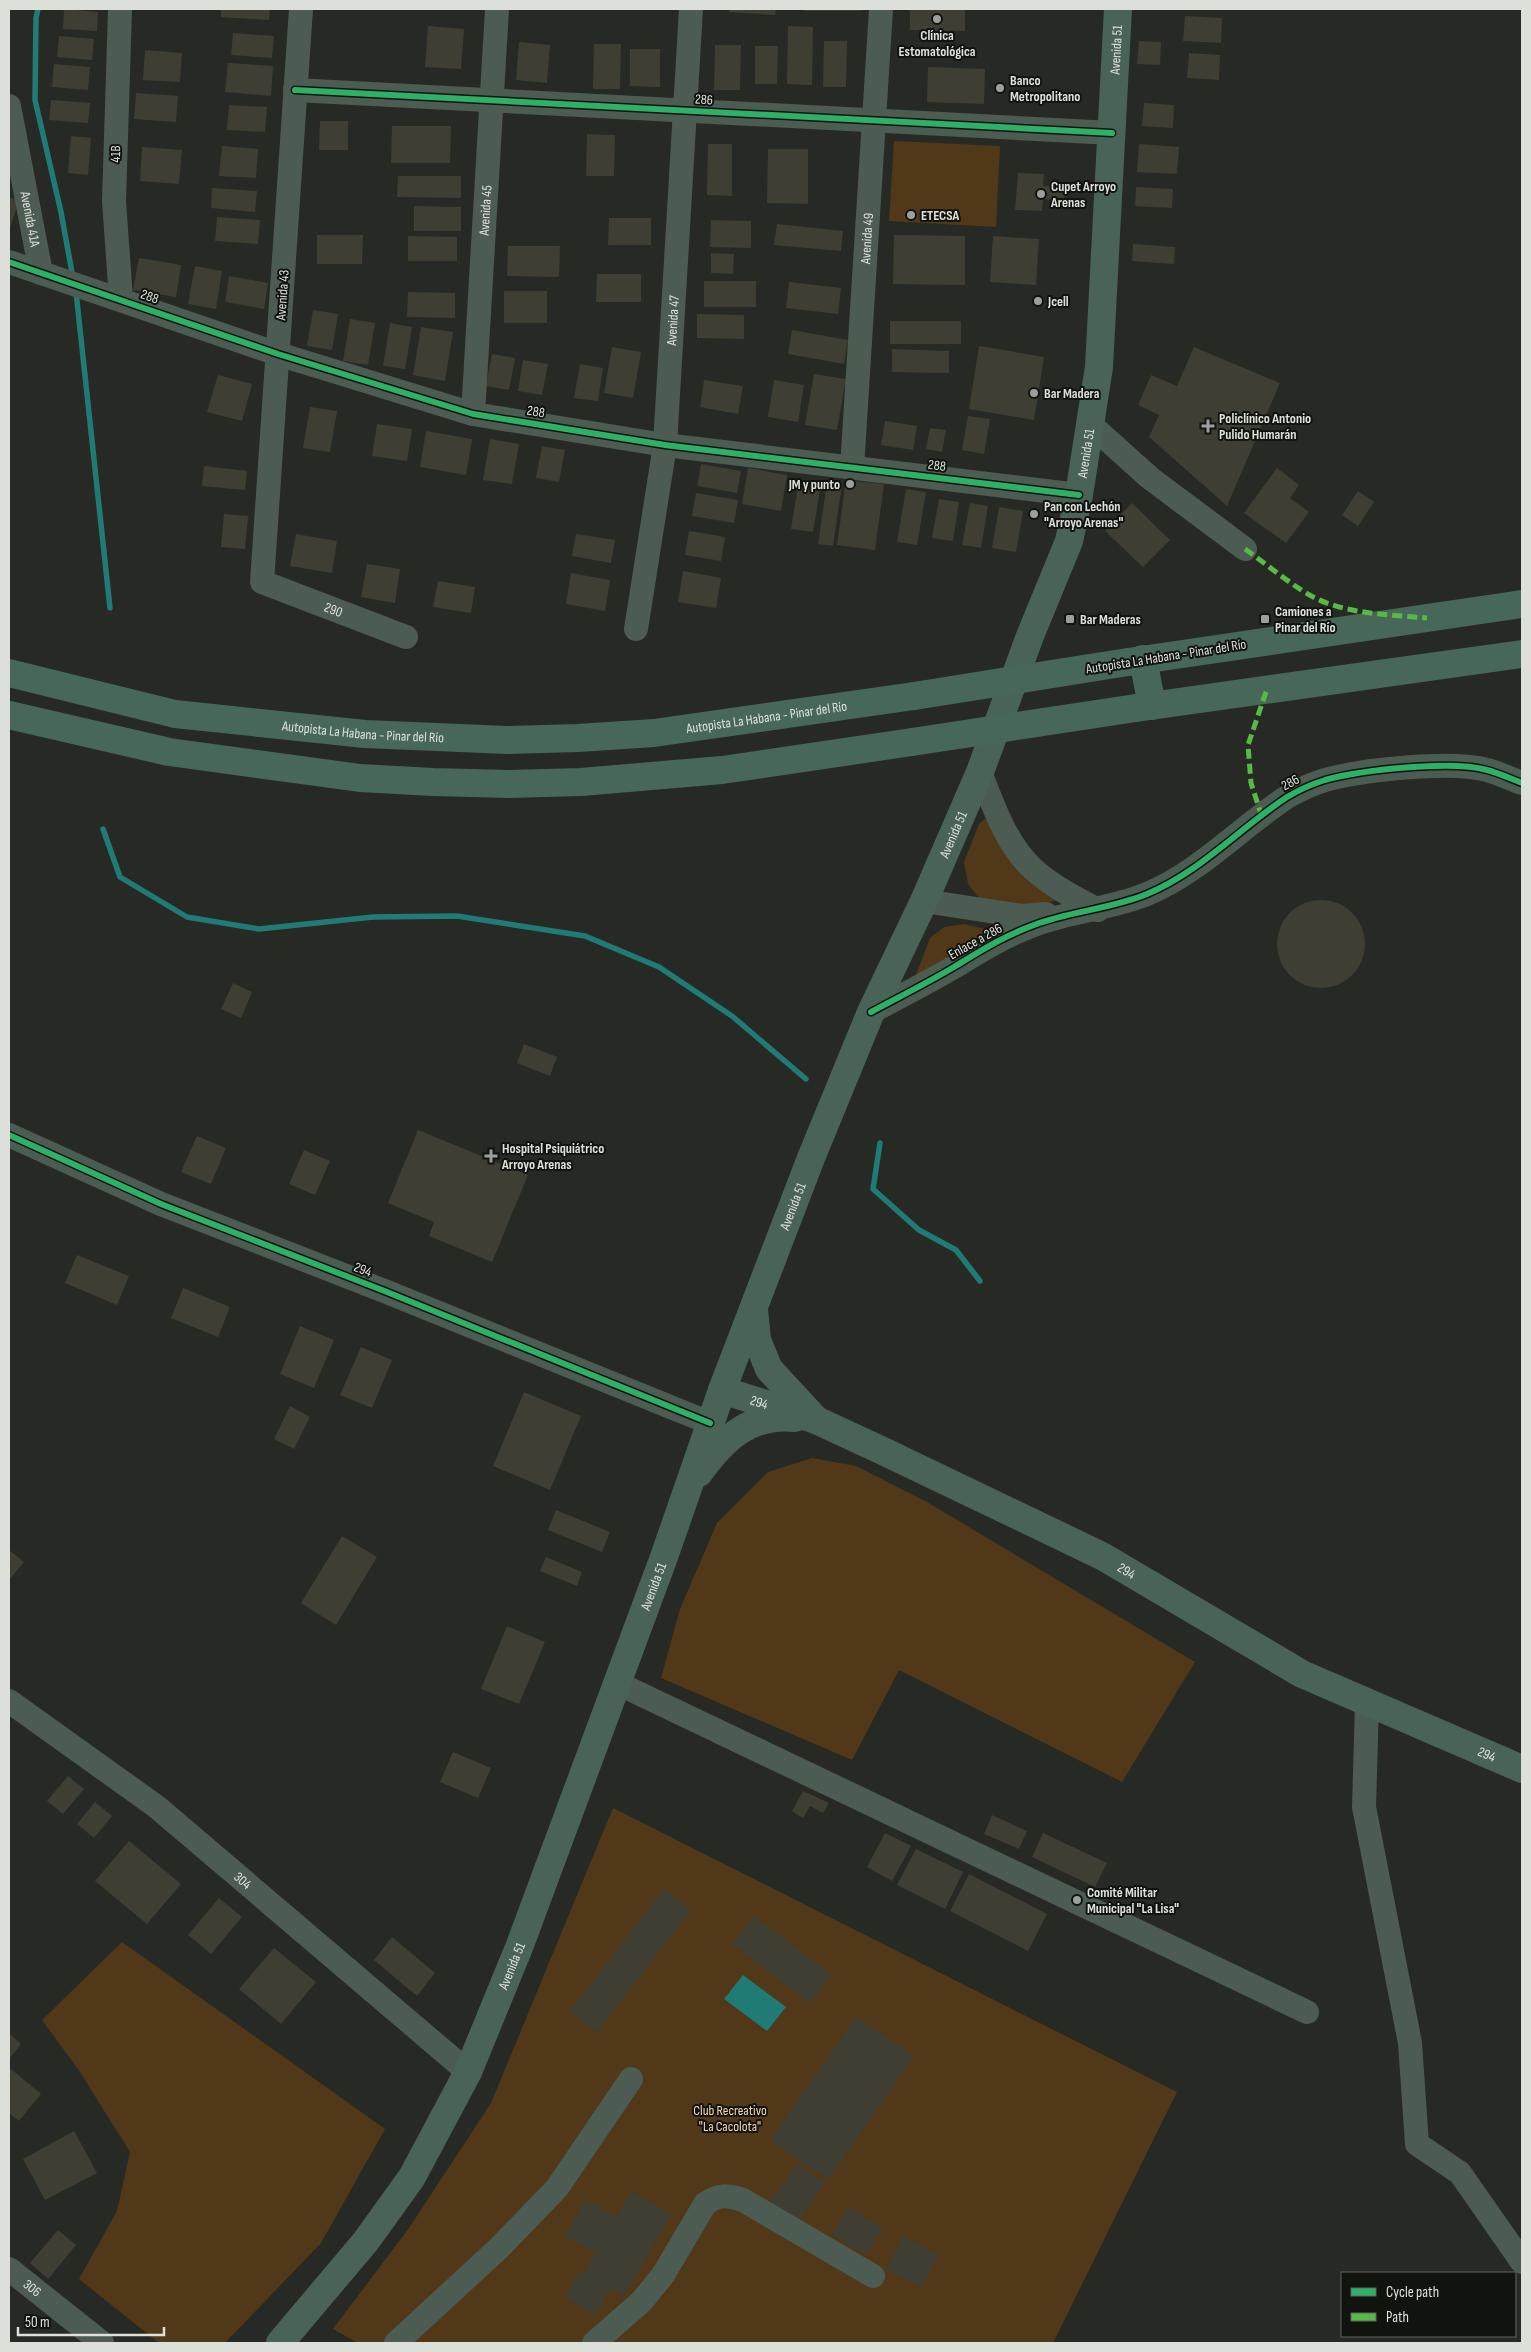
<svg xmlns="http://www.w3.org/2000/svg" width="1531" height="2352" font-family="'Sofia Sans Condensed',sans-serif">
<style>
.green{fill:#513819}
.water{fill:#207b75}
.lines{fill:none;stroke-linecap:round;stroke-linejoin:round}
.stream{stroke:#207b75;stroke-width:5.5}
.building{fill:#3f3e32}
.minor{stroke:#4c5c52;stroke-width:24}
.major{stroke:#496456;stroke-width:28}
.highway{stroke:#476859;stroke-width:28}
.highway-bridge{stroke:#476859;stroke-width:28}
.quiet{stroke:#58b947;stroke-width:5;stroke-dasharray:10 5;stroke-linecap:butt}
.cycleway-casing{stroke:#11130e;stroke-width:9}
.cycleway{stroke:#2db169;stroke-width:6}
.poi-dot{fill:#9da09a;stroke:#11130e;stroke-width:2}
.labels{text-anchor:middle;stroke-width:4;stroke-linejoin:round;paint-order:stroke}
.poi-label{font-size:14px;font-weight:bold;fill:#dde0d9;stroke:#11130e;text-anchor:start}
.street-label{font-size:14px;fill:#dde0d9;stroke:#11130e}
.park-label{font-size:14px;fill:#f6d6b5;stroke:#11130e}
</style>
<rect width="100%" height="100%" fill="#272924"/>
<g class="green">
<polygon points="894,141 1000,146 996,227 889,221"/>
<polygon points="988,816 1061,899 1040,905 1013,908 979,898 968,884 964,862 979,824"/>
<polygon points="964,924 994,931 916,975 930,938 944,927"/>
<polygon points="812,1458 856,1466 927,1502 1195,1662 1122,1782 899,1670 852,1760 661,1678 680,1609 717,1523 768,1472"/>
<polygon points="613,1808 1177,2092 1053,2343 358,2343 333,2329 409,2228 491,2103"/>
<polygon points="122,1942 385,2129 321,2243 225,2343 159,2343 79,2279 117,2211 130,2152 78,2069 42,2020"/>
</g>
<polygon class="water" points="743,1975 786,2007 767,2031 724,1999"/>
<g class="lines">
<g class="stream">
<polyline points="38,9 36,18 35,100 61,212 73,278"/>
<polyline points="76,292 110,608"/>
<polyline points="103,829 120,877 187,917 259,929 373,917 457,916 585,936 659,967 732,1016 806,1079"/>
<polyline points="880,1143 873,1189 919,1230 956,1250 980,1281"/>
</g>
</g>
<g class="building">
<polygon points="64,9 98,12 97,31 63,29"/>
<polygon points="221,9 270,9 269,20 221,17"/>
<polygon points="729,9 776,9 775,15 729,12"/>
<rect x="804" y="9" width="59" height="2"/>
<polygon points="910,9 965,9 965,31 910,30"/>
<polygon points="1185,16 1222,18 1221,43 1183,41"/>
<polygon points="428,26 464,29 461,69 425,67"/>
<polygon points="788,26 813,27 812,85 787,84"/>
<polygon points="233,33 274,36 272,58 231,55"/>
<polygon points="59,36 94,39 92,60 57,57"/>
<polygon points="824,41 847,41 846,87 823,87"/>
<polygon points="1139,41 1161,42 1160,65 1137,64"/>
<polygon points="519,42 550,45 547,83 516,80"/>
<polygon points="594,44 621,44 620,89 593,89"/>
<polygon points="715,45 741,45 740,90 714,90"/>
<polygon points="755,46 778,46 777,84 755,84"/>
<polygon points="630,49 660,49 660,87 630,86"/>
<polygon points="145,50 182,53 180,82 143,80"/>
<polygon points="1189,53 1220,55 1219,80 1187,78"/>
<polygon points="228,63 273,66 271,96 225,92"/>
<polygon points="54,64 90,67 88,90 52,87"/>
<polygon points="928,67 985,69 984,104 927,102"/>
<polygon points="136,93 178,96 176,122 134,119"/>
<polygon points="51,100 90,103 88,123 49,120"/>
<polygon points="1144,103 1174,105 1173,128 1142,126"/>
<polygon points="229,105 267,107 265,132 227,130"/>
<polygon points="320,121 348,121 348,150 319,150"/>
<polygon points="392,126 451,126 450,163 391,163"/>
<polygon points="587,134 615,135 614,176 586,176"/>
<polygon points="71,136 91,138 88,175 68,173"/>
<polygon points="708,144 732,144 732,196 707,195"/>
<polygon points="1139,144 1179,147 1177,174 1137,172"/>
<polygon points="222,146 258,149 256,178 219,176"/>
<polygon points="142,147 182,150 179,184 140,181"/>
<polygon points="768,149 808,149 808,204 767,203"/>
<polygon points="1018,173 1044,174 1043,186 1065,188 1064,201 1043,199 1042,211 1015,210"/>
<polygon points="398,176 461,176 461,198 397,197"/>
<polygon points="1136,187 1173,189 1172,208 1135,206"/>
<polygon points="212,188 257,191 255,212 211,208"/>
<polygon points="9,197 19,201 9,231"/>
<polygon points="414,206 461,207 461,231 414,231"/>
<polygon points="217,217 260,220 258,244 215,241"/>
<polygon points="609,218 651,218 651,245 608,245"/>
<polygon points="711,220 751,221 751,248 710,247"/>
<polygon points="777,224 843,231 841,251 774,245"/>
<polygon points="317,235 363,235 362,264 317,264"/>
<polygon points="894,235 965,236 965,285 893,284"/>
<polygon points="408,236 457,237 457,261 408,261"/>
<polygon points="993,236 1039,239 1036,285 990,282"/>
<polygon points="1133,244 1175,247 1174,264 1132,261"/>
<polygon points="508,246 560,246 559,277 507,276"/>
<polygon points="711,253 734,254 733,274 711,273"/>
<polygon points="139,258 181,265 176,297 133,290"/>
<polygon points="195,266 222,271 216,309 188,304"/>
<polygon points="597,274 641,274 641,302 596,302"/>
<polygon points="229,276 268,283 264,309 225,302"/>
<rect x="704" y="281" width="52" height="26"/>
<polygon points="789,282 841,288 838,314 786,308"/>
<rect x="504" y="291" width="43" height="32"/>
<polygon points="408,292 455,293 455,318 407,317"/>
<polygon points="313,310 338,314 332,350 307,346"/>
<polygon points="697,314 744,315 744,339 697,338"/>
<polygon points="350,319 375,323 368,365 343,361"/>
<rect x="890" y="321" width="71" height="23"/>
<polygon points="390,323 412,327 405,369 383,366"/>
<polygon points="421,327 453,332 445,381 413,375"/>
<polygon points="792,330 848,340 844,364 788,354"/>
<polygon points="979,346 1044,357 1034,420 969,409"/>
<polygon points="612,347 641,352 633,398 604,393"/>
<polygon points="1194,347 1280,383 1227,506 1149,437 1159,415 1138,405 1151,375 1177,386"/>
<polygon points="892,349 949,351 949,373 892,372"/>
<polygon points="492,354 515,358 509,390 486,386"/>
<polygon points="523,360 548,364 542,395 518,391"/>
<polygon points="580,364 603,368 598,401 574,398"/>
<polygon points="814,374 846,379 837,430 805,425"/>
<polygon points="218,375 252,384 242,421 207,412"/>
<polygon points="704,380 743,386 738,414 700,407"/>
<polygon points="774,380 804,385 798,422 768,417"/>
<polygon points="310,407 337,411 330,452 303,448"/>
<polygon points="968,416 990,419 984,454 962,450"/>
<polygon points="885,421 917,426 913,450 881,445"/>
<polygon points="377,424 412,429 407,461 372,456"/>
<polygon points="930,428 946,430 942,452 926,449"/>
<polygon points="426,431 472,439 466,475 420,467"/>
<polygon points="490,439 519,444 512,484 483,480"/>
<polygon points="542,446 565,450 559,482 536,478"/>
<polygon points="701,464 741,471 737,493 697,486"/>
<polygon points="204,466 247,471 245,490 202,486"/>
<polygon points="748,468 787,475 781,511 742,504"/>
<polygon points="1277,468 1299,485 1290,498 1309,512 1286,543 1244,513"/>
<polygon points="799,480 821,484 813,532 791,529"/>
<polygon points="846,480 884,484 875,550 837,545"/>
<polygon points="827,483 842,485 833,546 818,544"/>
<polygon points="906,489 926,492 917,545 897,542"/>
<polygon points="1358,491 1374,502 1358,526 1342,515"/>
<polygon points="696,493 738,500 734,523 692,516"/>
<polygon points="939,499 959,502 953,541 932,538"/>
<polygon points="970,503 988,506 981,548 962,545"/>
<polygon points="1132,503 1170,540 1143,567 1105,531"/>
<polygon points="999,507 1023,511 1016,552 992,548"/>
<polygon points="224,514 248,516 245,549 221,547"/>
<polygon points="689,531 725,537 721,561 685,555"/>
<polygon points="296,534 337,541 332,573 290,566"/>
<polygon points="576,534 615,540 611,563 572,556"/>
<polygon points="367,564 400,569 395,603 361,597"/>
<polygon points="683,571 721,578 716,608 678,602"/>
<polygon points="571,573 610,580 605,611 566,604"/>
<polygon points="438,581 475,587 471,613 433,607"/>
<circle cx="1321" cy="944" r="44"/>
<polygon points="233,983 252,992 241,1018 221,1009"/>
<polygon points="524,1044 557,1057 550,1076 517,1063"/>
<polygon points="418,1130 528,1175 492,1262 429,1236 434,1222 388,1203"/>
<polygon points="197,1136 226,1148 211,1184 181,1172"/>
<polygon points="304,1150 330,1161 315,1195 289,1184"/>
<polygon points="77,1255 129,1276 117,1305 65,1283"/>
<polygon points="183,1288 230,1307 218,1337 171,1318"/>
<polygon points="300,1326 334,1340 314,1388 280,1374"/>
<polygon points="361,1347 392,1360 372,1408 340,1395"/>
<polygon points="524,1392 581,1416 550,1490 493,1466"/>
<polygon points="290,1406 310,1417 294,1449 274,1439"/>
<polygon points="556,1510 610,1532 602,1552 548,1530"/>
<polygon points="342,1536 377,1557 336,1625 301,1603"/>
<polygon points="9,1550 24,1562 9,1580"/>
<polygon points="546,1557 582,1572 577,1586 540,1571"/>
<polygon points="507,1626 545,1642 519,1704 481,1689"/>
<polygon points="453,1752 491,1768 478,1798 440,1782"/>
<polygon points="68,1776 84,1789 63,1814 47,1801"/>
<polygon points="803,1791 829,1803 823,1813 810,1806 803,1818 792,1811"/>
<polygon points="95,1802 112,1816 94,1838 77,1824"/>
<polygon points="992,1815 1027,1831 1019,1849 984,1834"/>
<polygon points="885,1833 911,1846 892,1881 867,1867"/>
<polygon points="1043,1833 1107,1863 1095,1887 1032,1857"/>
<polygon points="129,1841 181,1884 147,1924 95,1881"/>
<polygon points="916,1849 963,1872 945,1909 897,1885"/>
<polygon points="969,1874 1047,1914 1028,1951 950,1911"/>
<polygon points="664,1889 691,1910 597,2032 570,2011"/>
<polygon points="219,1898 242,1917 211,1954 188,1935"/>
<polygon points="754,1916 832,1975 810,2003 732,1944"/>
<polygon points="392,1937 435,1973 417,1996 374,1960"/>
<polygon points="274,1948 316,1982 281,2024 239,1989"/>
<polygon points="856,2017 914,2056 828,2180 770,2140"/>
<polygon points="9,2033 21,2044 9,2059"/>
<polygon points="11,2069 41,2094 19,2121 9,2113 9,2071"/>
<polygon points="74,2131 97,2173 45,2200 23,2159"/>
<polygon points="797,2164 825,2183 795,2226 767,2206"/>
<polygon points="631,2191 671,2214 624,2296 610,2289 595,2315 565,2298 580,2271 584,2273 595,2253 565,2236 586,2199 616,2217"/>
<polygon points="848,2207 883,2228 866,2255 832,2235"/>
<polygon points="58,2230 76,2245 48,2279 30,2263"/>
<polygon points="904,2236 939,2255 921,2287 886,2269"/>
</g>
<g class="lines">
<g class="minor">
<polyline points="120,9 114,201 121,299"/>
<path id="s1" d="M301 9 262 582 406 637"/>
<polyline points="295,90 1112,133"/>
<path id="s2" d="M9 106 41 273"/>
<polyline points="9,262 278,354 473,414 665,445 1079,495"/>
<path id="s3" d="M473 414 497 9"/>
<polyline points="1091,425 1150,478 1245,549"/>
<path id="s4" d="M852 468 881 9"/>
<path id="s5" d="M636 629 665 445 691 9"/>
<path d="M980 772C993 805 1006 844 1033 869 1052 886 1075 898 1098 910"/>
<polyline points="924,901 1022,916 1046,914"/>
<path d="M871 1012C899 997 927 983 954 967 982 950 1004 936 1034 925 1070 911 1111 909 1147 894 1200 872 1240 828 1287 797 1299 790 1312 784 1325 780 1361 770 1451 760 1487 770 1499 773 1511 779 1522 783"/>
<polyline points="9,1135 161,1204 382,1290 710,1423"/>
<polyline points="617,1683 1307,2012"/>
<path id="s6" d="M9 1701 157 1807 468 2072"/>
<polyline points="1367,1702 1364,1807 1410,2043 1417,2144 1460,2173 1522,2262"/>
<path id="s7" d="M9 2269 102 2343"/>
<polyline points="396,2343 499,2248 557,2188 631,2079"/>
<path d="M594 2343 642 2301 663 2275 705 2204C718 2194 727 2195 743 2200L873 2276"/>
</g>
<g class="major">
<polyline points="754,1310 757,1340 769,1369 816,1420"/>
<path id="s8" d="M722 1390 816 1420 885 1452 1102 1556 1302 1674 1522 1769"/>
<path d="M699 1473C723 1439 751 1413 795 1418"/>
<path id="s9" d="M280 2343 366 2241 412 2177 468 2072 520 1945 664 1557 722 1390 811 1158 871 1012 924 901 980 772 1030 636 1069 541 1079 495 1099 367 1118 9"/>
</g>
<g class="highway">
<polyline points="1143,659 1152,706"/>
<polyline points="1128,662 1522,604"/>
<path id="s10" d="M9 673 175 714 365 734 507 740 578 738 654 733 914 696"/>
<polyline points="1136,708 1522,654"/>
<polyline points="9,715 169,752 360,778 433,782 509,784 581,782 722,770 912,742"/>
</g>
<g class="highway-bridge">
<polyline points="914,696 1128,662"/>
<polyline points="912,742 1136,708"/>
</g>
<g class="quiet">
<path d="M1245 549C1265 563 1296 589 1317 599 1350 614 1391 615 1427 618"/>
<polyline points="1262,817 1251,783 1248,745 1267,689"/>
</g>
<g class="cycleway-casing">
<g id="cycleway">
<polyline points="295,90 1112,133"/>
<polyline points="9,262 278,354 473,414 665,445 1079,495"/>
<path d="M871 1012C899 997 927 983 954 967 982 950 1004 936 1034 925 1070 911 1111 909 1147 894 1200 872 1240 828 1287 797 1299 790 1312 784 1325 780 1361 770 1451 760 1487 770 1499 773 1511 779 1522 783"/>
<polyline points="9,1135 161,1204 382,1290 710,1423"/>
</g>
</g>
<use href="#cycleway" class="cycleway"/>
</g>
<g class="poi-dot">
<circle cx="937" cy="19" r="5"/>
<circle cx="1000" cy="88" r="5"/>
<circle cx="1041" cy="194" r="5"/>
<circle cx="911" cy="215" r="5"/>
<circle cx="1038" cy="301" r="5"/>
<circle cx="1034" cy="393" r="5"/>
<path d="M1205.5 418.5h5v5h5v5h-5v5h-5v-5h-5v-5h5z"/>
<circle cx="850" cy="484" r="5"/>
<circle cx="1034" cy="514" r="5"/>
<rect x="1065" y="614" width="10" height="10" rx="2.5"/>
<rect x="1260" y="614" width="10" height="10" rx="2.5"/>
<path d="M488.5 1148.5h5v5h5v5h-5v5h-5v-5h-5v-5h5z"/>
<circle cx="1077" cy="1900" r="5"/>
</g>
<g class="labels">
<g class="poi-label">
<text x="937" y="40" text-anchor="middle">Clínica<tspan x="937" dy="16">Estomatológica</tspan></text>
<text x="1010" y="85">Banco<tspan x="1010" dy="16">Metropolitano</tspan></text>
<text x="1051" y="191">Cupet Arroyo<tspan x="1051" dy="16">Arenas</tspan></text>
<text x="921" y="220">ETECSA</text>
<text x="1048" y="306">Jcell</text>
<text x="1044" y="398">Bar Madera</text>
<text x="1219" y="423">Policlínico Antonio<tspan x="1219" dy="16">Pulido Humarán</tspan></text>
<text x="840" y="489" text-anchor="end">JM y punto</text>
<text x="1044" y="511">Pan con Lechón<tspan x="1044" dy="16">"Arroyo Arenas"</tspan></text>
<text x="1275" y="616">Camiones a<tspan x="1275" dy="16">Pinar del Río</tspan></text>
<text x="1080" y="624">Bar Maderas</text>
<text x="502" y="1153">Hospital Psiquiátrico<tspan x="502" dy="16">Arroyo Arenas</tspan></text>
<text x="1087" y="1897">Comité Militar<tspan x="1087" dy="16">Municipal "La Lisa"</tspan></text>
</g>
<g class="street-label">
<text dy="5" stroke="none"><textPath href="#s9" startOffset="2471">Avenida 51</textPath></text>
<text transform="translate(704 99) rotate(3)" y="5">286</text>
<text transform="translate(115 154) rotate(-88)" y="5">41B</text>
<text dy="5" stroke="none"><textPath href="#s3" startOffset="204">Avenida 45</textPath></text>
<text dy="5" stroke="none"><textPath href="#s2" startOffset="115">Avenida 41A</textPath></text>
<text dy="5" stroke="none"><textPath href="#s4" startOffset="230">Avenida 49</textPath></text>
<text transform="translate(282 295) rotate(-86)" y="5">Avenida 43</text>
<text transform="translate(150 296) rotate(19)" y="5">288</text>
<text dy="5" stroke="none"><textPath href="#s5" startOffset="311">Avenida 47</textPath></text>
<text transform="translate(536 411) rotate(9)" y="5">288</text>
<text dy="5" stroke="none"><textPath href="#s9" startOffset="2066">Avenida 51</textPath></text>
<text transform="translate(937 465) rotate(7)" y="5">288</text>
<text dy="5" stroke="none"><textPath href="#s1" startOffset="651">290</textPath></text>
<text transform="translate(1166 656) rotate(-9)" y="5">Autopista La Habana - Pinar del Río</text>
<text dy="5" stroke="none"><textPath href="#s10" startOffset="765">Autopista La Habana - Pinar del Río</textPath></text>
<text dy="5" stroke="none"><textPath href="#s10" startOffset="360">Autopista La Habana - Pinar del Río</textPath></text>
<text transform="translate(1290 782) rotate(-30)" y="5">286</text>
<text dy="5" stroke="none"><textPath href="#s9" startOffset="1661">Avenida 51</textPath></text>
<text transform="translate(975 941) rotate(-29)" y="5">Enlace a 286</text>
<text dy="5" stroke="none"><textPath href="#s9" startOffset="1256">Avenida 51</textPath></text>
<text transform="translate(363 1269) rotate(21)" y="5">294</text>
<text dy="5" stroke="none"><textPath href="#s8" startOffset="39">294</textPath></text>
<text dy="5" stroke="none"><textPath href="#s8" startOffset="444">294</textPath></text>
<text dy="5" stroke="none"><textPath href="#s9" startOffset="851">Avenida 51</textPath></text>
<text dy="5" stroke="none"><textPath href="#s8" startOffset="849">294</textPath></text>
<text dy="5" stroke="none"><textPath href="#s6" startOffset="295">304</textPath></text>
<text dy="5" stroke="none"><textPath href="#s9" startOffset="446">Avenida 51</textPath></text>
<text dy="5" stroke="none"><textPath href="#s7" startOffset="30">306</textPath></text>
</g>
<g class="park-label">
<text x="730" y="2115">Club Recreativo<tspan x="730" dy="16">"La Cacolota"</tspan></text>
</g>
</g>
<rect width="1531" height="2352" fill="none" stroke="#dde0d9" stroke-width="20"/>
<rect x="1341" y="2272" width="175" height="65" fill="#11130e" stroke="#63655f"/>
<rect x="1351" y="2288" width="25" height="8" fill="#2db169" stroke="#63655f"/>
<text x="1386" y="2297" font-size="15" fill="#dde0d9">Cycle path</text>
<rect x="1351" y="2313" width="25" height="8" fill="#58b947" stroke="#63655f"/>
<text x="1386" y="2322" font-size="15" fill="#dde0d9">Path</text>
<path d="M18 2327v8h146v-8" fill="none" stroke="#dde0d9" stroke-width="2.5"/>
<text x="25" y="2327" font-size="15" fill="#dde0d9" stroke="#11130e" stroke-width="4" paint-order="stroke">50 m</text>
</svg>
